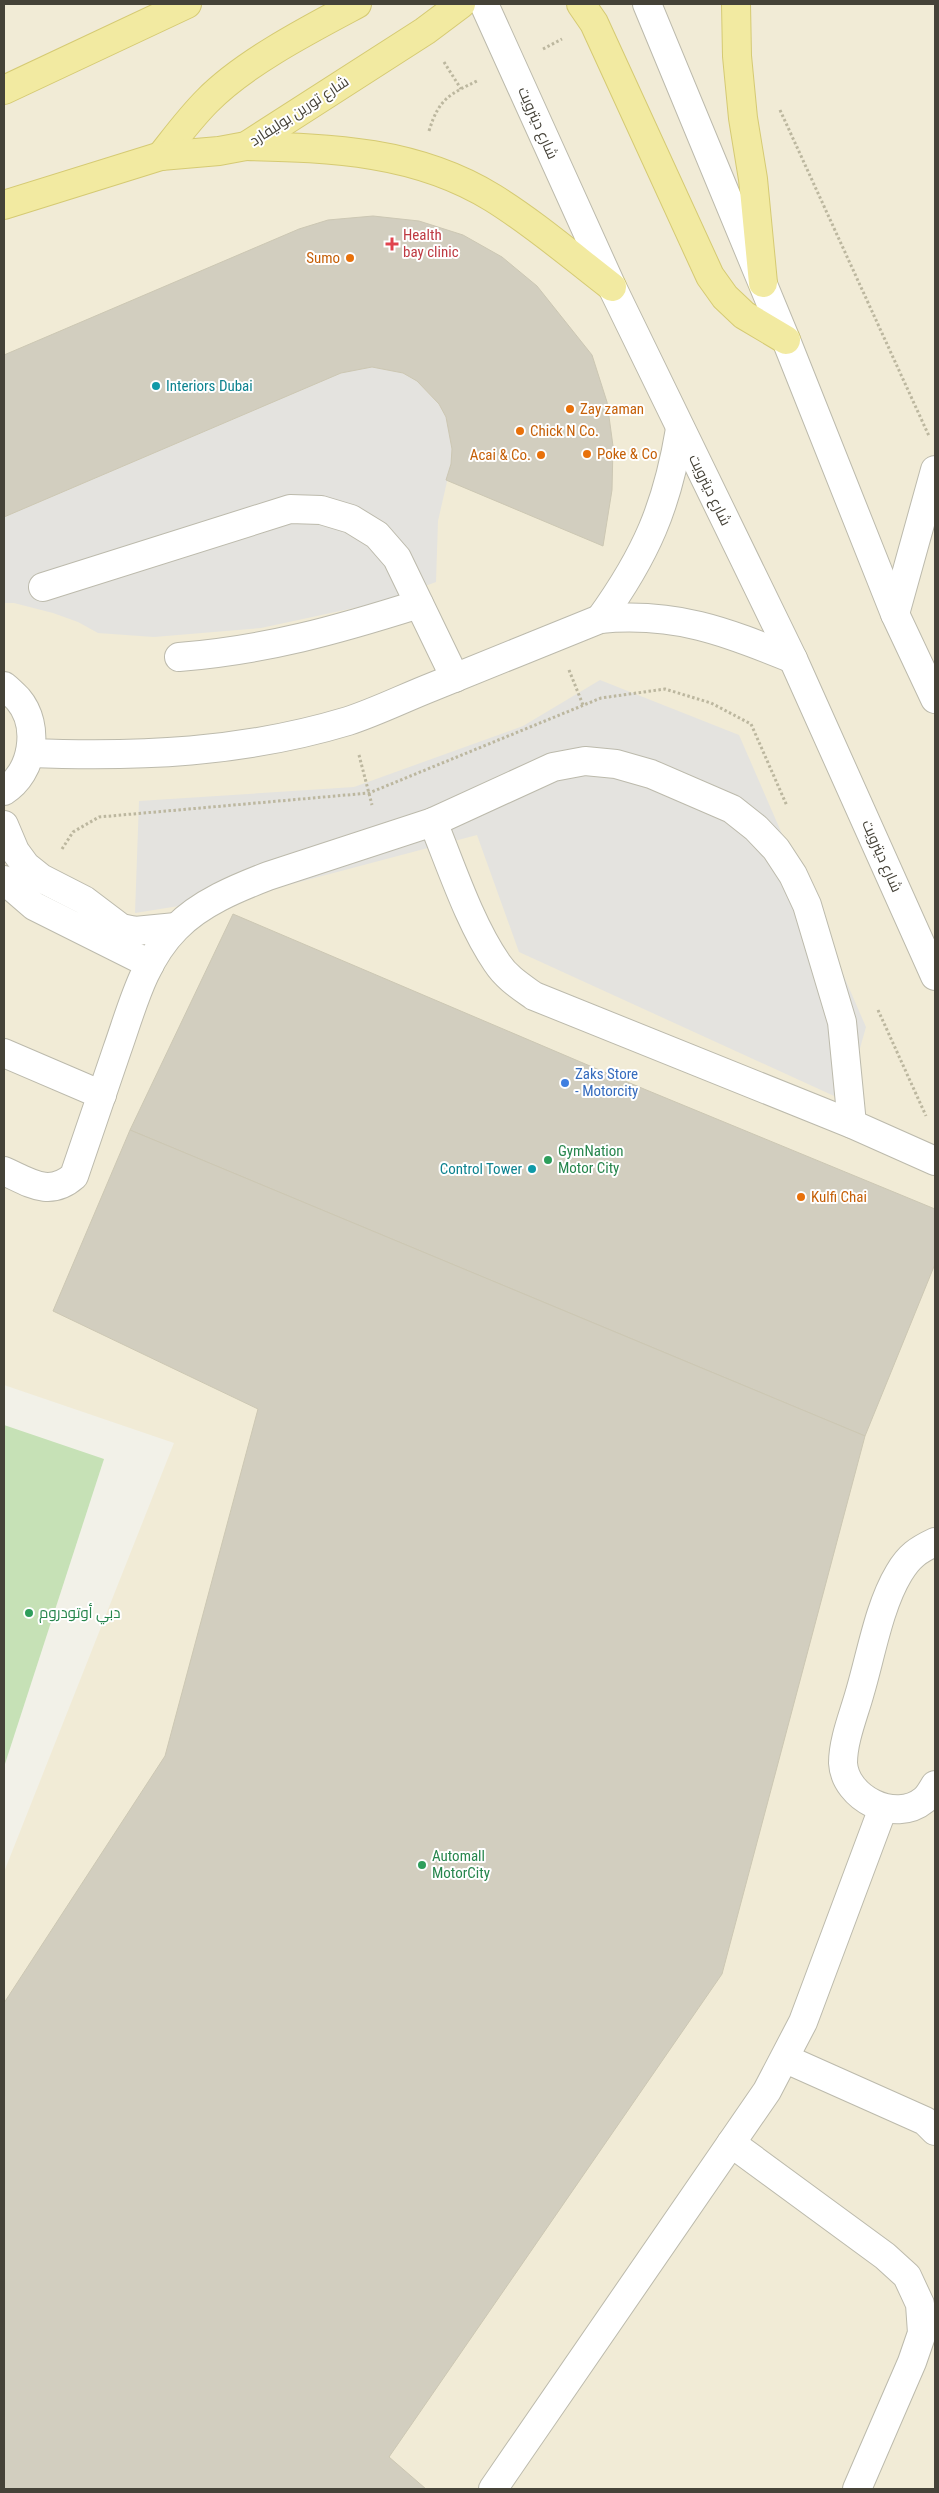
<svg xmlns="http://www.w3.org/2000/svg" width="939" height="2493" font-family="'Roboto Condensed',Cairo,sans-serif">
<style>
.commercial{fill:#f1ebd6}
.green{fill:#c6e1b6}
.parking{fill:#e4e3df}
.building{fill:#d2cebf;stroke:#ccc7b3}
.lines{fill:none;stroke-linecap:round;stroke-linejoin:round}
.minor-casing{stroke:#bcbaac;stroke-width:30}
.major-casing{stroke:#d5ca73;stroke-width:30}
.path{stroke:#bcb79f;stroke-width:3;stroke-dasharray:2.5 2.5;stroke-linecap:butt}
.minor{stroke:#fff;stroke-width:28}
.major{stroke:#f2eaa1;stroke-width:28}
.health-dot{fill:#e0444e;stroke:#fff;stroke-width:2}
.food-dot{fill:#e8710a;stroke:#fff;stroke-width:2}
.culture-dot{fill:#0f9aa8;stroke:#fff;stroke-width:2}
.shop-dot{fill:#3f7fe0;stroke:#fff;stroke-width:2}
.leisure-dot{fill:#2e9e5b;stroke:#fff;stroke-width:2}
.labels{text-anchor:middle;stroke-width:4;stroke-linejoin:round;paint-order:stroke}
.street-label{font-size:15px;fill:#454238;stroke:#fff}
.health-label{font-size:15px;fill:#be3a42;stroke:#fff;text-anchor:start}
.food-label{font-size:15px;fill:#c56008;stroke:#fff;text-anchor:start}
.culture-label{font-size:15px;fill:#0d838f;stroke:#fff;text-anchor:start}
.shop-label{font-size:15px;fill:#366cbe;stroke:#fff;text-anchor:start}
.leisure-label{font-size:15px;fill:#27864d;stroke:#fff;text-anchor:start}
</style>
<rect width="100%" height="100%" fill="#f2f1e8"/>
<polygon class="commercial" points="4,4 935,4 935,2489 4,2489 4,1872 174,1443 4,1385"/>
<polygon class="green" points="4,1425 104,1459 4,1767"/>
<g class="parking">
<polygon points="372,367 403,373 417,381 439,404 446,417 452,449 451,464 438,521 436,582 382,602 261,628 154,637 98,633 78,622 53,613 14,603 4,603 4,517 340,373"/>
<polygon points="600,680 739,735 866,1027 845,1101 519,952 477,835 254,894 135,913 139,801 354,787 523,726"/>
</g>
<g class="building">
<polygon points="373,216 419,221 463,235 502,257 537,286 592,355 607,402 613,446 612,490 603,546 446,480 451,464 452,449 446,417 439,404 417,381 403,373 372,367 341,373 4,517 4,355 299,229 328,220"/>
<polygon points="233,914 644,1089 935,1209 935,1264 865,1436 130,1130"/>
<polygon points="130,1130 865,1436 722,1974 389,2457 426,2489 4,2489 4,2003 165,1756 258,1409 53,1311"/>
</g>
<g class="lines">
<g class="minor-casing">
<g id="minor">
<polyline points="484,4 612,287 793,659 935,976"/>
<polyline points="647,4 786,340 895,614 935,699"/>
<polyline points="43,587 290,509 321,510 351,519 377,535 397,558 455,678"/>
<polyline points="895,614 935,470"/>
<path d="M600 619C646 555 667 507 680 429"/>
<path d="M179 657C266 650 337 630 419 604"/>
<path d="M4 686C9 690 14 695 18 699 41 726 33 773 4 791"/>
<path d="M30 753C140 757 242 753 348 721 376 712 404 698 432 687 488 664 544 642 600 619 675 612 725 631 793 659"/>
<path d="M433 822C451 866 470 924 497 963 506 977 520 986 534 996L852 1124 935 1161"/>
<polyline points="4,825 15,851 26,866 41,878 84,900 121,928 135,931 176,927"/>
<polyline points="4,880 34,906 150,964"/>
<polyline points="4,1053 102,1095"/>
<path d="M4 1171C29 1182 49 1198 74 1176 88 1134 103 1092 117 1050 132 1008 143 961 176 928 200 903 237 888 268 876L433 822 553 767 585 761 616 764 651 774 732 809 756 828 776 849 793 875 807 905 842 1022 852 1124"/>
<path d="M935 1542C918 1550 909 1556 899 1573 879 1606 871 1655 860 1692 854 1714 843 1740 843 1763 845 1798 895 1824 924 1800 928 1797 932 1790 935 1785"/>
<polyline points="786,2059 925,2121 935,2131"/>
<polyline points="731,2143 885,2256 907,2276 920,2304 922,2333 912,2362 857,2489"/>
<polyline points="493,2489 767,2091 803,2022 883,1808"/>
</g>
</g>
<g class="major-casing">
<g id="major">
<polyline points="581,4 594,23 710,276 725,297 744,315 786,340"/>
<polyline points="736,4 737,56 743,118 753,179 763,283"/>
<polyline points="4,90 187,4"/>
<path d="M246 146C332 148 417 151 493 198 535 224 573 257 612 287"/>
<path d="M161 156C176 137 190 118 207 101 244 63 310 29 357 4"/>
<polyline points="4,205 161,156 219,151 246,146 425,31 461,4"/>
</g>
</g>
<g class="path">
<polyline points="543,49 562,39"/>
<polyline points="444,62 461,89"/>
<polyline points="780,110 929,436"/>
<path d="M429 131C439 98 450 94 479 80"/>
<polyline points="569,670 583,705"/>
<polyline points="359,755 372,805"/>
<polyline points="62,849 73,832 99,817 369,793 601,698 665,689 711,703 751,724 787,806"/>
<polyline points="878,1010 926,1116"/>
</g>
<use href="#minor" class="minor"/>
<use href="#major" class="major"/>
</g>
<path class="health-dot" d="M389.5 236.5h5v5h5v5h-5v5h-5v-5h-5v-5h5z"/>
<g class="food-dot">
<circle cx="350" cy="258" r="5"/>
<circle cx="570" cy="409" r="5"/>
<circle cx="520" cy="431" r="5"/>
<circle cx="587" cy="454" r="5"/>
<circle cx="541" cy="455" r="5"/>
<circle cx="801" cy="1197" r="5"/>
</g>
<g class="culture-dot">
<circle cx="156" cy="386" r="5"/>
<circle cx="532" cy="1169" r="5"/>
</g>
<circle class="shop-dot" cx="565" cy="1083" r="5"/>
<g class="leisure-dot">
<circle cx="548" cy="1160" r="5"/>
<circle cx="29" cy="1613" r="5"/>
<circle cx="422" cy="1865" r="5"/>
</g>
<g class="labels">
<g class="street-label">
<text transform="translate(299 111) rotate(-33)" y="5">شارع تورين بوليفارد</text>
<text transform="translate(538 123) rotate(66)" y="5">شارع ديترويت</text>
<text transform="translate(710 490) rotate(64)" y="5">شارع ديترويت</text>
<text transform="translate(882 856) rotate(66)" y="5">شارع ديترويت</text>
</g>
<g class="health-label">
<text x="403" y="240">Health<tspan x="403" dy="17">bay clinic</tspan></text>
</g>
<g class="food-label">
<text x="340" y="263" text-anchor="end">Sumo</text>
<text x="580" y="414">Zay zaman</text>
<text x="530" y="436">Chick N Co.</text>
<text x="597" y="459">Poke &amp; Co</text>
<text x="531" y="460" text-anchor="end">Acai &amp; Co.</text>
<text x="811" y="1202">Kulfi Chai</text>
</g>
<g class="culture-label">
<text x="166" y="391">Interiors Dubai</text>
<text x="522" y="1174" text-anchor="end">Control Tower</text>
</g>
<g class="shop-label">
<text x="575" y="1079">Zaks Store<tspan x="575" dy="17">- Motorcity</tspan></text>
</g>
<g class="leisure-label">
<text x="558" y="1156">GymNation<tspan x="558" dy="17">Motor City</tspan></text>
<text x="39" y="1618">دبي أوتودروم</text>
<text x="432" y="1861">Automall<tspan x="432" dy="17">MotorCity</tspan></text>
</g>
</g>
<rect width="939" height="2493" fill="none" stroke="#454238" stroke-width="10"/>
</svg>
